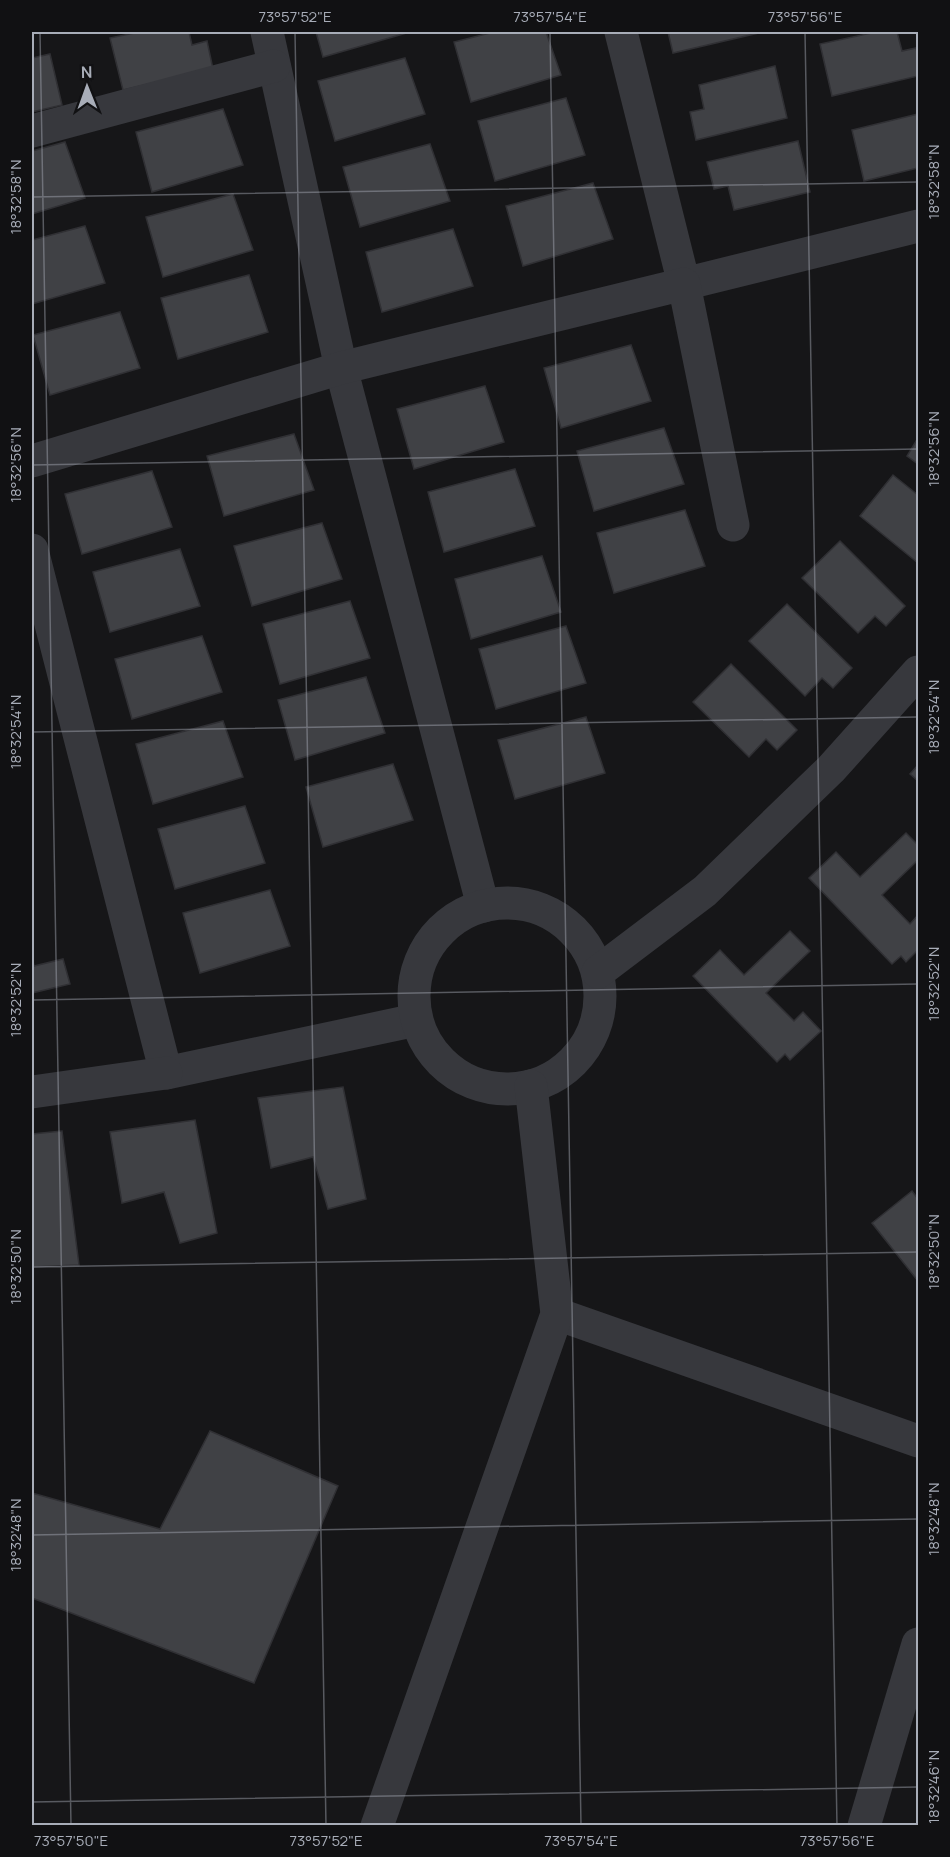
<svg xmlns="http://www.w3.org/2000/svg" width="950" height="1857" font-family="Manrope,sans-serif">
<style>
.building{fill:#404145;stroke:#303034;stroke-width:1.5}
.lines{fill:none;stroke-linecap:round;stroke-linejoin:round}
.minor{stroke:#37383d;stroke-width:33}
.ticks{fill:none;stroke:#a8adb8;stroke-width:1.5;stroke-opacity:0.45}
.neatline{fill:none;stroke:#a8adb8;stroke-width:2}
.ticks-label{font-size:15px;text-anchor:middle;fill:#a8adb8}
</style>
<rect width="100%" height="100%" fill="#161618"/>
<g class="building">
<polygon points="139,32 189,32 192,45 207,41 213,69 123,90 110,38"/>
<polygon points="316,32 410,32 323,57"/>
<polygon points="494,32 546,32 561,75 471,102 454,42"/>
<polygon points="668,32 763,32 673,53"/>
<polygon points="876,32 897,32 902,51 916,48 918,56 918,76 832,96 820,44"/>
<polygon points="50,54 62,105 32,112 32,58"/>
<polygon points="405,58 425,114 335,141 318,81"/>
<polygon points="775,66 787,118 696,140 690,112 704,109 699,85"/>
<polygon points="566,98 585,155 495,181 478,121"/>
<polygon points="223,109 243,165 152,192 136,132"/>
<polygon points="918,114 918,168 864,181 852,130"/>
<polygon points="798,141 810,192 734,210 728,186 714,189 707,162"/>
<polygon points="65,142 85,198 32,214 32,151"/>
<polygon points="430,144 450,201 360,227 343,167"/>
<polygon points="593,183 613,239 523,266 506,206"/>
<polygon points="233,194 253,250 163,277 146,217"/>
<polygon points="85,226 105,283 32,304 32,240"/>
<polygon points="453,229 473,286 382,312 366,252"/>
<polygon points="249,275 268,332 178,359 161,298"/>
<polygon points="120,312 140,368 50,395 33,335"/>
<polygon points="631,345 651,401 561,428 544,368"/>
<polygon points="485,386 504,442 414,469 397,409"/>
<polygon points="664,428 684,484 594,511 577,451"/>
<polygon points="294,434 314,490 224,516 207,456"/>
<polygon points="918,438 918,464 907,456"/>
<polygon points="515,469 535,526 444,552 428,492"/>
<polygon points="152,471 172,527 82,554 65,494"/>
<polygon points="893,475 918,495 918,563 860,516"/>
<polygon points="685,510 705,566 614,593 597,533"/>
<polygon points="322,523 342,579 252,606 234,546"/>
<polygon points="840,541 905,606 886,626 875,616 858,633 802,578"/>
<polygon points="180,549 200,606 110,632 93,572"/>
<polygon points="542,556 561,612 471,639 455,579"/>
<polygon points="350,601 370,658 280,684 263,624"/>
<polygon points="787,604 852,668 833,688 822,678 805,696 749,641"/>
<polygon points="566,626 586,683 496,709 479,649"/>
<polygon points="202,636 222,692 132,719 115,659"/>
<polygon points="731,664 797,730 777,750 766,739 749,757 693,702"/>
<polygon points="366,677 385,733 295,760 278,700"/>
<polygon points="586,717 605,773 515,799 498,740"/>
<polygon points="223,721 243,777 153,804 136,744"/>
<polygon points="393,764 413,820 323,847 306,787"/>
<polygon points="918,765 918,781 910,774"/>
<polygon points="245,806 265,863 175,889 158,829"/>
<polygon points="906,833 918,845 918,860 882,895 910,924 918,915 918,950 906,962 901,956 892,964 809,878 836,852 860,877"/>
<polygon points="270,890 290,946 200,973 183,913"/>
<polygon points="790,931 810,951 766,993 794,1021 803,1012 821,1031 790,1060 785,1054 777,1062 693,976 720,950 744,975"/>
<polygon points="32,957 34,966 63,959 70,984 32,993"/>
<polygon points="343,1087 366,1199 328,1209 313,1157 271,1168 258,1098"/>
<polygon points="195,1120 217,1233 180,1243 164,1192 122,1203 110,1132"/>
<polygon points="62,1131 79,1265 32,1267 32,1134"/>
<polygon points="912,1191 918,1199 918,1281 872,1223"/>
<polygon points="210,1431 338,1486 254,1683 32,1598 32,1493 160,1529"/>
</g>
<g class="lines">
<g class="minor">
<polyline points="267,32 341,368 483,906"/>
<polyline points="621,32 684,284 918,226"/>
<polyline points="32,131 274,66"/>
<polyline points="32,461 341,368 684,284 733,525"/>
<polyline points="32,550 166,1073 416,1020"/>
<circle cx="507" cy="996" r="93"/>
<polyline points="598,972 705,891 831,769 918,672"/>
<polyline points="32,1092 166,1073"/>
<polyline points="557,1314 918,1441"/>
<polyline points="377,1826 557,1314 531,1086"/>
<polyline points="864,1826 918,1644"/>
</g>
</g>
<path class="ticks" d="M40 32 71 1826M295 32 326 1826M550 32 581 1826M805 32 837 1826M32 197 918 182M32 465 918 449M32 732 918 717M32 1000 918 984M32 1267 918 1252M32 1535 918 1519M32 1802 918 1787"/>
<rect width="950" height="1857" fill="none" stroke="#111113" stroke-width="66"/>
<g transform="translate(87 87) rotate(359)" stroke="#111113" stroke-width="4.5" paint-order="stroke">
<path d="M0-4.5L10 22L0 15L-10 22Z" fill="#a8adb8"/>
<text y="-9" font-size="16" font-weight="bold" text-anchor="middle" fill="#a8adb8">N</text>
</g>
<rect x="33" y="33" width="884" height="1791" class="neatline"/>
<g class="ticks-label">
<text x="295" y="22">73°57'52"E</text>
<text x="550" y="22">73°57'54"E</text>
<text x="805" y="22">73°57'56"E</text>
<text transform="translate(934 182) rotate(-90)" y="5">18°32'58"N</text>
<text transform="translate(16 197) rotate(-90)" y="5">18°32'58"N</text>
<text transform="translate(934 449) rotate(-90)" y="5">18°32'56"N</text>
<text transform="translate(16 465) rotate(-90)" y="5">18°32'56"N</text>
<text transform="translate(934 717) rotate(-90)" y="5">18°32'54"N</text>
<text transform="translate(16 732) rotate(-90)" y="5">18°32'54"N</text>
<text transform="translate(934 984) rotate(-90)" y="5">18°32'52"N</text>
<text transform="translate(16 1000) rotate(-90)" y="5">18°32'52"N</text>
<text transform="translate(934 1252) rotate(-90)" y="5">18°32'50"N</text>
<text transform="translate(16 1267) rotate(-90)" y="5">18°32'50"N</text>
<text transform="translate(934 1519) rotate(-90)" y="5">18°32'48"N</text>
<text transform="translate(16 1535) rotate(-90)" y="5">18°32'48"N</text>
<text transform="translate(934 1787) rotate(-90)" y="5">18°32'46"N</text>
<text x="71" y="1846">73°57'50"E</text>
<text x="326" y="1846">73°57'52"E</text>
<text x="581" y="1846">73°57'54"E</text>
<text x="837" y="1846">73°57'56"E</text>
</g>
</svg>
